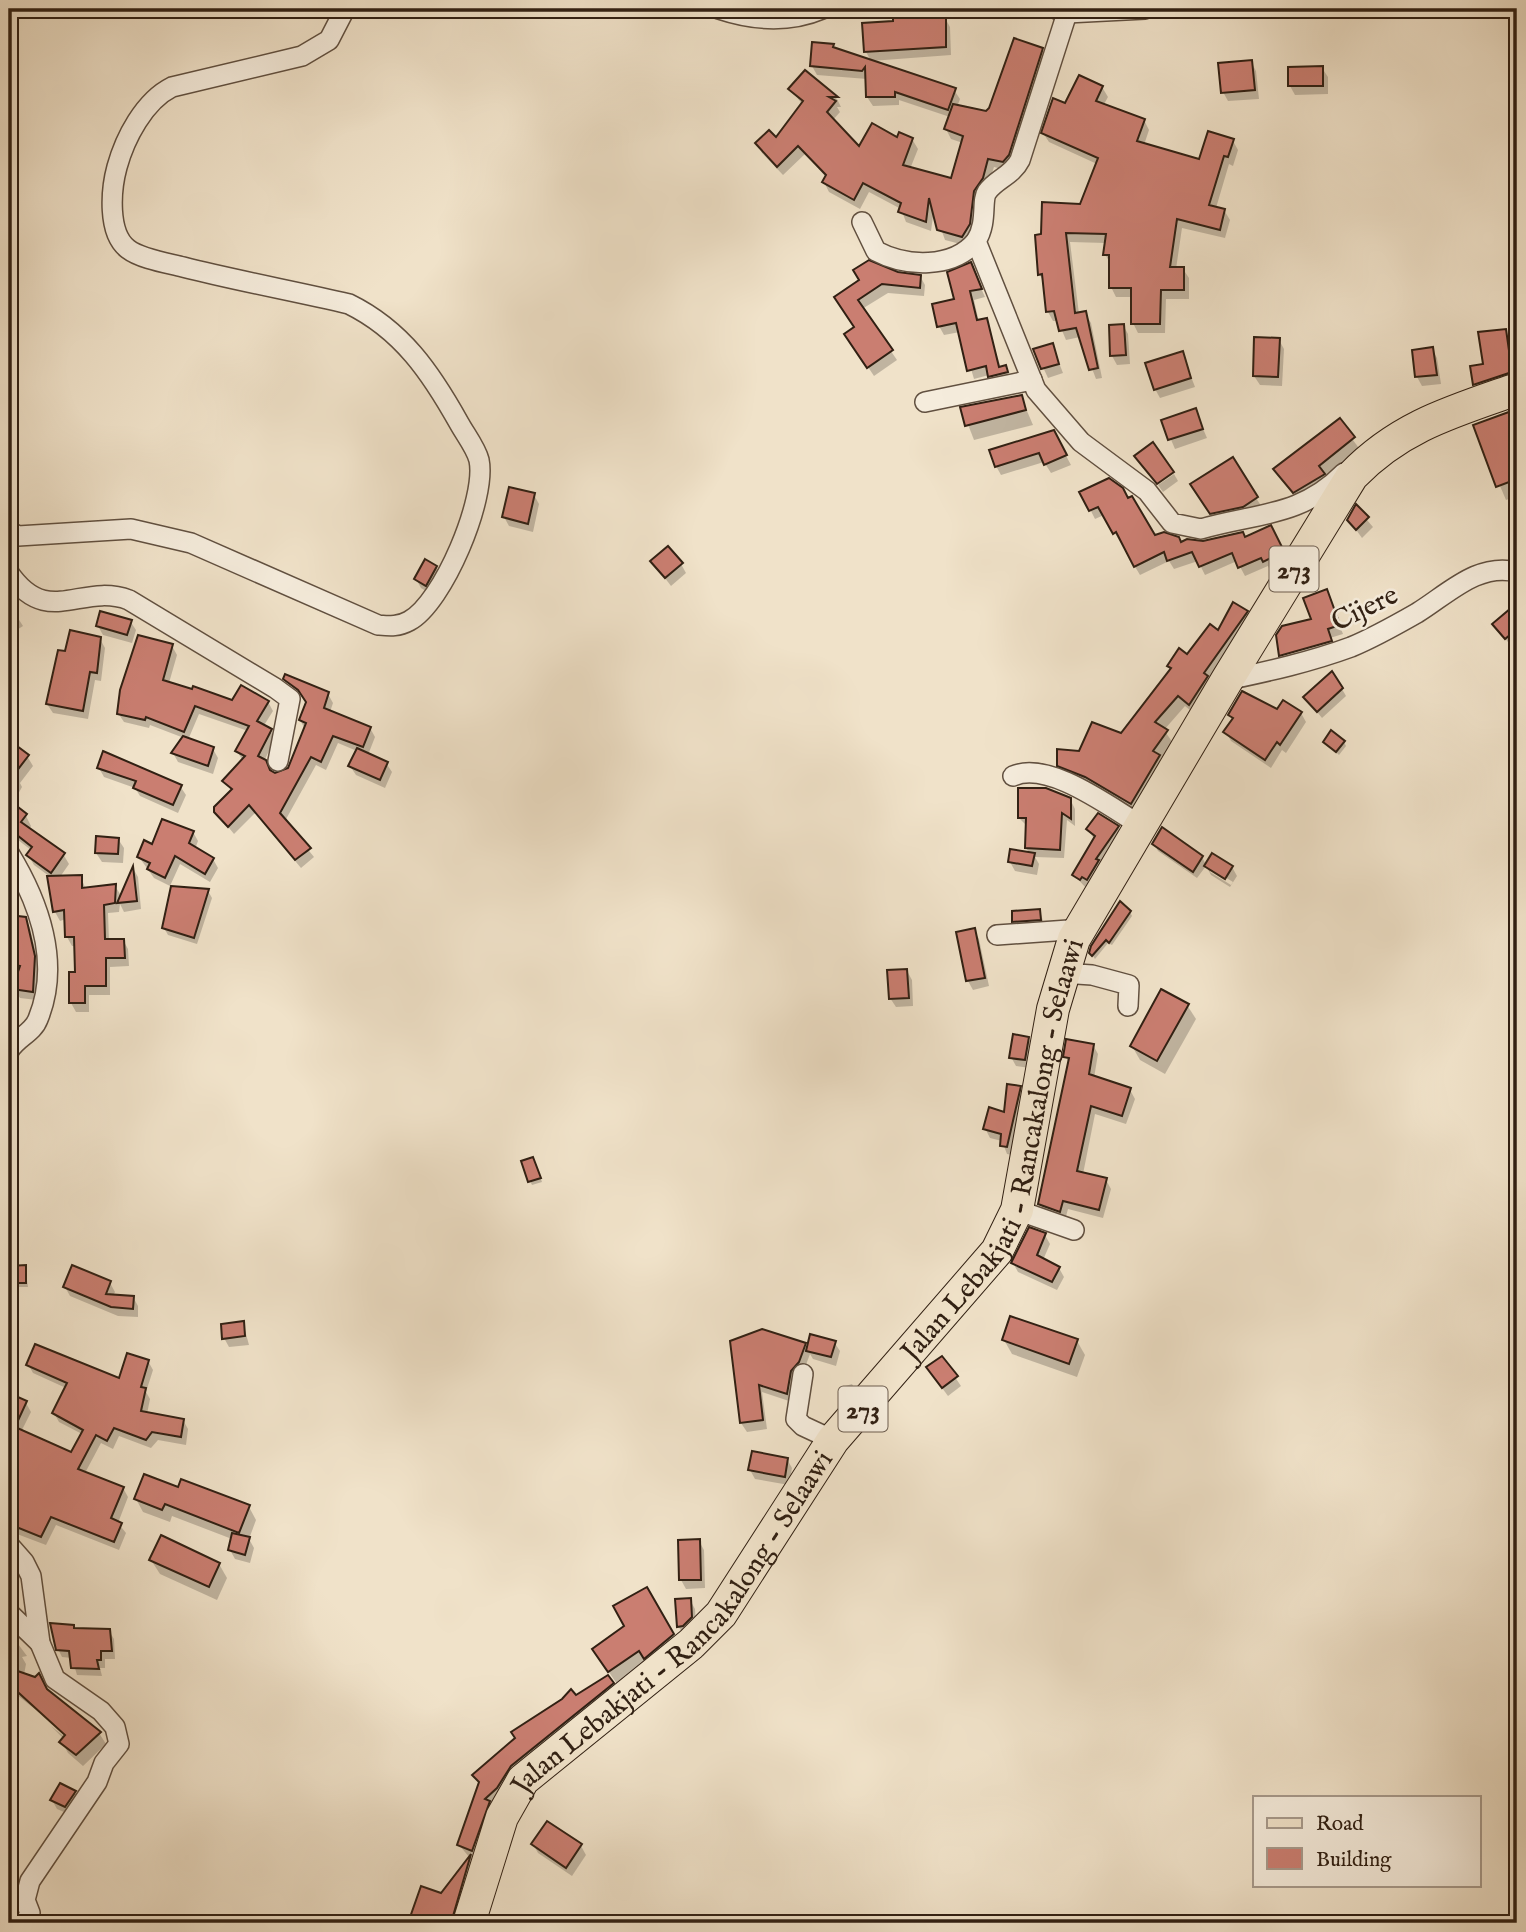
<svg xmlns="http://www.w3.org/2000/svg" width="1526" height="1932" font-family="'IM FELL English',serif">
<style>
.shadow{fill:#0003;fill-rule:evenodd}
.building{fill:#ca7e71;stroke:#312013;stroke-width:2}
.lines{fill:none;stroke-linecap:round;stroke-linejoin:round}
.minor-casing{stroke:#615040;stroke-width:22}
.primary-casing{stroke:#312013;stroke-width:34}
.minor{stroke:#f5ecdc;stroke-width:19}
.primary{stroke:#f0e2c9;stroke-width:32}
.labels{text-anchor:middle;stroke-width:5;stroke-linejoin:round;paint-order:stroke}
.shield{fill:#f5ecdc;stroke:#6c5d4f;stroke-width:2}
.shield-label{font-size:26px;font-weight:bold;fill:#312013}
.street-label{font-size:28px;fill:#312013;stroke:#f5ecdc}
</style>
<rect width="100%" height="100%" fill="#f0e2c9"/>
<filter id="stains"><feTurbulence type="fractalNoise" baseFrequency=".00286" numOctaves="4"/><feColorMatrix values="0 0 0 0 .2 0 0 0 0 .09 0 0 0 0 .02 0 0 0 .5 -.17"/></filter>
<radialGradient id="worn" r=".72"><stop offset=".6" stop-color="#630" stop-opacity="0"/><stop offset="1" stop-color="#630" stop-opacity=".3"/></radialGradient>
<g class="shadow">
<polygon points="945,18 950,27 951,55 871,61 866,52"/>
<polygon points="833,46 835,50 954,90 960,99 957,107 986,113 1042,50 1047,60 1009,171 994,167 968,246 945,240 934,209 931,231 906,222 901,209 869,192 860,209 829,192 824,182 826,177 805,154 783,175 762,153 757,144 776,140 803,105 790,89 805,72 837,99 841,107 837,107 840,112 833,120 859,149 912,139 918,149 910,169 952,181 963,143 951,139 946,129 950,117 899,100 899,105 873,106 867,97 867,79 817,75 812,66"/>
<polygon points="1251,62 1256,71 1259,99 1228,101 1223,92"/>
<polygon points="1322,68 1328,77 1328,94 1295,95 1290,86"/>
<polygon points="1102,87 1108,97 1103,106 1144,120 1149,130 1144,145 1200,161 1233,141 1238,150 1233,166 1229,164 1216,208 1224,210 1230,220 1225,238 1182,228 1176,269 1183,269 1189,278 1189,299 1166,299 1165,333 1138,333 1133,323 1133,297 1116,297 1111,287 1111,265 1105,254 1106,243 1070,242 1079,314 1085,313 1091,323 1102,378 1096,379 1080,337 1066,340 1058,321 1053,321 1048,312 1045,283 1039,274 1043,236 1081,206 1097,164 1049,142 1043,133 1066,106"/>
<polygon points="970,264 985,297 974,300 979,322 986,320 1001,368 1005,367 1010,376 995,384 989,375 974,379 960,332 944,335 939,326 957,301"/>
<polygon points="897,274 920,276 925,285 924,296 888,293 862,309 897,360 874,376 852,343 856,328 836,297"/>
<polygon points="1123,325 1128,334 1130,364 1117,365 1112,356"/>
<polygon points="1505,331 1513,345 1517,376 1482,398 1474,384"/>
<polygon points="1279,340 1284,349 1282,386 1260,385 1254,376"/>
<polygon points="1052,345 1063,373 1048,378 1035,350"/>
<polygon points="1432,349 1437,358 1441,384 1422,386 1417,377 1414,351"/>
<polygon points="1182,353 1195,387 1160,398 1155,389"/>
<polygon points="1021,397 1033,425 974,440 962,409"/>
<polygon points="1195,410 1207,438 1175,449 1163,421"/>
<polygon points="1517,411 1517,496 1506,500 1475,427"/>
<polygon points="1339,421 1361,451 1301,505 1275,469"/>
<polygon points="1058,441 1071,465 1051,473 1044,462 1001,475 996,466"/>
<polygon points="1232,460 1265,512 1219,528 1201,499"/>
<polygon points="1174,474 1178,481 1163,492 1158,485"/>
<polygon points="1082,493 1154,537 1181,543 1276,537 1288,560 1270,570 1268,566 1245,576 1237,561 1205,575 1198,561 1174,569 1169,561 1140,575 1104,515 1095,519"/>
<polygon points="534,495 539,504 533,532 509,526 504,517"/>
<polygon points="1356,507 1373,527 1362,538 1349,520"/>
<polygon points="652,561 681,564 686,573 671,586"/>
<polygon points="426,562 436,568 441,577 431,594 421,588 416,579"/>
<polygon points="1326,591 1343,634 1281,653 1281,657 1278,636 1283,627 1313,620 1305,599"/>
<polygon points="9,604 23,626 9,635"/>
<polygon points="1517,605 1517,640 1511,646 1494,624"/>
<polygon points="1247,612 1253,623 1196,715 1185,706 1164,730 1173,743 1160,760 1165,768 1137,815 1065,777 1058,765 1122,735 1172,670 1169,666 1188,656"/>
<polygon points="130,621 136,630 132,643 103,635 98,626"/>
<polygon points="100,639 105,648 101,681 95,680 88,719 53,713 47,704 66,653"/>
<polygon points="1333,642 1335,649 1285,664 1281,657"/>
<polygon points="172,646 177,655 169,683 233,702 268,702 273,711 263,727 270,730 275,739 264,761 275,775 289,770 305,729 300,720 308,703 285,679 328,694 333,703 330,712 370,728 375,737 368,755 386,763 392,772 385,788 356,775 350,766 357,751 338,743 326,770 316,765 285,821 314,857 301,868 255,813 234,834 216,812 232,792 225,781 243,761 237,751 248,731 199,714 188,740 213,749 218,758 213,774 178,762 173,753 184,738 150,725 149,728 124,722 118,713"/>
<polygon points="1342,689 1346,696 1322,718 1305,697"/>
<polygon points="1278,711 1301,713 1306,722 1286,753 1282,750 1271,768 1231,741 1226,732 1233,721 1230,715"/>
<polygon points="9,742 27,756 33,766 20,783 22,787 12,805 26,816 31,826 29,830 63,854 69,864 60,877 81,877 86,890 115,886 122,897 134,870 138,877 141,909 124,912 120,904 119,912 108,913 109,941 123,940 128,949 129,966 110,967 110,995 89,995 89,1012 76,1012 71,1003 77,974 76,946 72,946 67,937 66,919 60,921 55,912 49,876 34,865 28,855 31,850 9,833"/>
<polygon points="1325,742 1344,742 1346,746 1339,755"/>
<polygon points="99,768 180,786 186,795 178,813 140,796 135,788 104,777"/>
<polygon points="1070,799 1075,809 1075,826 1067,820 1064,858 1035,857 1039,864 1037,875 1015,871 1010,862 1030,854 1026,848 1028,827 1019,818"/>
<polygon points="1099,815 1118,828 1123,837 1086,888 1074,875 1095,840 1088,830"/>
<polygon points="193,832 198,841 195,849 213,859 218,868 210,882 180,864 170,886 154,878 139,857 153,846"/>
<polygon points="118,839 124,848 123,863 102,862 96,853"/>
<path d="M1154 844 1202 857 1206 865 1232 867 1237 876 1230 887 1211 875 1206 866 1197 878 1158 851ZM1212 869 1233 882 1231 885 1210 872Z"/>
<polygon points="208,891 212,898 197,944 168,935 164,928"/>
<polygon points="1040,911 1045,928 1019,930 1014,921"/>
<polygon points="1130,912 1132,916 1112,945 1108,943 1095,959 1091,953"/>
<polygon points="9,917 25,918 30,928 39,966 37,1000 20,998 14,989 20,970 17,965 18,953 11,952 9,947"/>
<polygon points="974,930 979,939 989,986 973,990 968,981"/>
<polygon points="907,971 912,980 913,1006 896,1007 890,998"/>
<polygon points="1187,1005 1196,1019 1165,1074 1140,1060 1132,1046"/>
<polygon points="9,1020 13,1027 9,1037"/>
<polygon points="1028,1038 1033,1047 1030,1068 1016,1066 1011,1057"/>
<polygon points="1093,1045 1098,1054 1094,1078 1130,1090 1135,1099 1126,1124 1095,1114 1083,1174 1106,1180 1111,1189 1103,1218 1068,1209 1065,1220 1045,1213 1040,1204 1070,1064 1065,1056"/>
<polygon points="1020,1087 1025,1096 1012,1155 1007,1154 1002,1141 990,1138 985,1128 1005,1114"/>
<polygon points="535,1163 542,1182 532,1185 530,1181"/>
<polygon points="1045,1235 1050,1244 1043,1260 1059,1268 1064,1277 1057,1290 1018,1272 1013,1263"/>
<polygon points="25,1267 28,1287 13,1287 11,1283"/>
<polygon points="110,1283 115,1292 113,1296 133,1297 138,1306 138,1317 118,1316 70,1296 65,1287"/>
<polygon points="243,1323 249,1345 229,1347 224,1338"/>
<polygon points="1004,1340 1077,1341 1085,1355 1077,1377 1012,1354"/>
<polygon points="834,1342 840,1351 836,1366 813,1359 810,1354 792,1402 762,1392 767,1429 747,1432 741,1423 732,1343 804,1345 808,1350"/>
<polygon points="942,1358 961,1386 948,1396 934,1377"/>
<polygon points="148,1361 153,1370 146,1392 150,1399 147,1414 183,1420 188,1429 186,1445 158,1440 151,1448 119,1436 113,1449 101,1443 85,1473 123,1488 128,1497 118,1523 126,1533 119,1550 56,1525 46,1545 9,1531 9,1404 12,1397 26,1403 31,1412 21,1432 72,1455 82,1434 59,1422 54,1413 66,1388 33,1373 28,1364 120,1381"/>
<polygon points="852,1384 856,1391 849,1400 842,1387"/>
<polygon points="787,1459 792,1468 789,1485 755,1479 750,1470"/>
<polygon points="179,1489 249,1507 256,1520 249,1539 254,1548 250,1563 235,1559 230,1550 232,1539 172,1516 170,1522 143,1512 136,1499"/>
<polygon points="699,1541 704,1550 705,1588 686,1589 681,1580"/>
<polygon points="151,1560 219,1564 227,1578 217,1600 160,1574"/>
<polygon points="646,1589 680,1648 617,1684 594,1650 627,1626"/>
<polygon points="690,1600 695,1609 696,1627 684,1635 678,1626"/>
<polygon points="75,1630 109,1631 114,1639 115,1659 105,1659 105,1668 100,1668 102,1676 77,1675 72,1658 62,1657 58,1649"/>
<polygon points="9,1632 27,1656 22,1657 26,1664 24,1675 99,1733 106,1744 83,1766 68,1753 62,1742 64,1739 51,1726 71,1742 73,1739 17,1695 13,1704 9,1703"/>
<polygon points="609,1677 619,1695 517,1777 479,1861 472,1859 478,1869 461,1923 410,1923 422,1888 441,1895 470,1858 459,1845 480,1785 474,1775 563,1700 576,1697"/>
<polygon points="75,1793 80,1802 71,1815 57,1809 52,1800"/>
<polygon points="548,1823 581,1846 586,1855 572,1876 538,1853 533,1844"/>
</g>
<g class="building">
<polygon points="893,17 946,17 946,47 864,52 862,23 893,21"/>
<polygon points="1014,38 1043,48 1009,155 1003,162 988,159 983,178 974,191 970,224 962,237 937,230 929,198 926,222 898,212 901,203 863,183 854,200 822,182 826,175 798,146 777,167 755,143 769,130 776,137 803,101 788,89 805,70 838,97 829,97 836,101 827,112 859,146 872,123 897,137 899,132 913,138 903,165 951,178 963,136 944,129 953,104 986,111 989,108"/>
<polygon points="812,42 834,44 833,47 956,88 948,110 895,92 895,97 866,97 865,67 862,71 810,66"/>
<polygon points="1252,60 1255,90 1221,93 1218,63"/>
<polygon points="1323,66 1323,86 1288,86 1288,67"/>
<polygon points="1079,75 1103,86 1096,101 1145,119 1137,141 1199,159 1208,131 1234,139 1228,157 1224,156 1209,205 1225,209 1220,230 1177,219 1170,267 1184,267 1184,290 1161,290 1160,324 1131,324 1131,288 1109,288 1109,255 1103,255 1106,234 1066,233 1075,313 1086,311 1098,368 1089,370 1076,328 1059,331 1054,311 1046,312 1042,274 1038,275 1035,235 1041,234 1042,202 1080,204 1098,158 1041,133 1053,98 1065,103"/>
<polygon points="869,260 898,272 921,275 920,288 882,284 858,300 893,350 867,368 844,334 854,327 834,297 859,280 853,270"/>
<polygon points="971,262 982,289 970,291 977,320 987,318 999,367 1006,365 1008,372 988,377 986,366 967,371 956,323 937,327 932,304 954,299 947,272"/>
<polygon points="1124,324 1126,355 1110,356 1109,325"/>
<polygon points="1506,329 1512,372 1473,385 1470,366 1483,364 1478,332"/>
<polygon points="1254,337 1280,338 1278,377 1253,376"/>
<polygon points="1053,343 1059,364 1041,369 1033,349"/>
<polygon points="1433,347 1437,375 1415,377 1412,350"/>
<polygon points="1183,351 1191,378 1154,390 1145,363"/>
<polygon points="1022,395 1026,410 965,426 960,407"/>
<polygon points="1196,408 1203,429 1168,440 1161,420"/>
<polygon points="1517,409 1517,479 1496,487 1473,425"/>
<polygon points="1340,418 1355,437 1319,466 1325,474 1293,493 1273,469"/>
<polygon points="1054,430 1067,455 1044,465 1039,453 995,467 989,450"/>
<polygon points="1153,442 1174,472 1157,484 1134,456"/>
<polygon points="1233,457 1258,497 1243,507 1210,514 1190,484"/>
<polygon points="1109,478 1123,488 1128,498 1132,496 1155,535 1164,532 1179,537 1181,542 1187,539 1203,541 1243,532 1245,537 1271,525 1284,551 1263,562 1261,558 1238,568 1232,553 1199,567 1192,552 1167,561 1164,552 1134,567 1116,532 1113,534 1098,507 1089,511 1079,492"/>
<polygon points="509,487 535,493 528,524 502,517"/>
<polygon points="1356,504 1369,517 1356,530 1347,520"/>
<polygon points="668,546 683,563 665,578 650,561"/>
<polygon points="425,559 437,566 426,586 414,579"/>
<polygon points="1327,589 1340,625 1328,629 1332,641 1279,656 1276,635 1282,626 1311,619 1303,598"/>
<polygon points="1233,602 1248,611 1204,673 1208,676 1189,705 1178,696 1155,722 1168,730 1153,751 1160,755 1131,804 1085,777 1057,766 1057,749 1079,751 1092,722 1121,733 1171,668 1167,666 1179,648 1187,654 1210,624 1218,630"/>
<polygon points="1517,603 1517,629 1505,639 1492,624"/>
<polygon points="100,611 132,620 127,635 96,626"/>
<polygon points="70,630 101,637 97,673 90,672 83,711 46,704 58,650 65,651"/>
<polygon points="138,635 173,644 163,680 192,689 193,686 232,700 241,685 269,701 257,721 272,729 258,756 266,760 270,770 275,773 288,768 306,723 299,720 306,702 298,690 283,679 285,674 329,692 324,708 371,727 363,747 333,736 321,762 311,757 280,813 311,848 295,860 249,805 228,827 214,812 214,807 232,789 222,781 245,756 235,751 249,726 195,706 184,732 146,717 145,720 117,714 120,690"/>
<polygon points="1332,671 1343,688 1317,712 1303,697"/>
<polygon points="1242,691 1277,709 1283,700 1302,712 1280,745 1277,742 1265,760 1223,732 1233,718 1228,715"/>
<polygon points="1331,730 1345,741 1336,752 1323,742"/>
<polygon points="183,736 214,747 208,766 171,753"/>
<polygon points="9,740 29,755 9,781"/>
<polygon points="357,748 388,762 380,780 348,766"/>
<polygon points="103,751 182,785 173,805 133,788 136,781 97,768"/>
<polygon points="1018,788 1046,788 1071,798 1071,819 1062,813 1060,850 1025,848 1026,818 1018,818"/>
<polygon points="9,800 27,814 21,822 65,853 51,873 26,855 32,847 13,832 9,837"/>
<polygon points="1098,813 1119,826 1096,859 1099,860 1087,880 1082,877 1080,880 1072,875 1095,836 1086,829"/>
<polygon points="162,819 194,831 189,843 214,858 205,874 175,856 165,878 147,869 150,863 137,857 144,840 152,844"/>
<polygon points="1162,827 1203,856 1193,872 1152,844"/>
<polygon points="96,836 119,838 118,854 95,853"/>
<polygon points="1010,849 1035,853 1032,866 1008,862"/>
<polygon points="1212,853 1233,866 1225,879 1204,866"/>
<polygon points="133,866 137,901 117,903"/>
<polygon points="82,875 82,888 116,884 115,903 104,905 105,939 124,939 125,958 106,958 106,986 85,986 85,1003 69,1003 69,972 75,972 74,937 65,937 64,910 53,912 47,876"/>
<polygon points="171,886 209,889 194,938 162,928"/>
<polygon points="1120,901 1131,911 1109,943 1106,940 1092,956 1089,953 1091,946"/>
<polygon points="1040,909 1041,920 1012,922 1012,911"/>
<polygon points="9,915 26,917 35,956 33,992 12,989 20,966 15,965 17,944 9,944"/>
<polygon points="975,928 985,978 966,981 956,932"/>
<polygon points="907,969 909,998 889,999 887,970"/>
<polygon points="1161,989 1189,1004 1157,1061 1130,1046"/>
<polygon points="1013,1034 1029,1037 1025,1060 1009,1058"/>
<polygon points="1066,1039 1094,1044 1089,1074 1131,1088 1122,1116 1091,1106 1077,1171 1107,1178 1099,1210 1063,1201 1060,1212 1038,1204 1069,1058 1063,1057"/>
<polygon points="1007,1084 1021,1086 1007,1147 1000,1146 1001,1134 983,1129 989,1107 1004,1112"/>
<polygon points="533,1157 541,1178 528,1182 521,1161"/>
<polygon points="1029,1227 1046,1233 1037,1255 1060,1267 1052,1282 1011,1263"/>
<polygon points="26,1265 26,1283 9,1283 9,1266"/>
<polygon points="72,1265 111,1281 106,1294 134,1296 133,1309 111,1307 63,1287"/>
<polygon points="1010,1316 1078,1339 1069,1364 1002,1340"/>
<polygon points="244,1321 245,1336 222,1339 221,1324"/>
<polygon points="762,1329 806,1343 799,1362 791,1371 787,1394 759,1385 763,1420 740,1423 730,1341"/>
<polygon points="810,1334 836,1341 831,1357 806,1351"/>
<polygon points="35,1344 119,1378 127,1353 149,1360 141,1387 146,1388 141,1411 184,1419 181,1437 152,1432 146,1440 114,1428 107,1441 96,1435 78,1469 124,1487 111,1518 122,1523 114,1542 51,1517 41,1537 9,1524 9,1393 27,1401 15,1427 71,1452 83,1430 52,1413 67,1383 26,1365"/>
<polygon points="942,1356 958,1376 942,1388 926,1367"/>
<polygon points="752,1451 788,1458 785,1477 748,1470"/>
<polygon points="144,1474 178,1487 181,1479 250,1505 239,1533 165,1504 162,1510 134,1499"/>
<polygon points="232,1533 250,1537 245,1555 228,1550"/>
<polygon points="161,1535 220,1563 209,1587 149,1560"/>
<polygon points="700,1539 701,1580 679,1580 678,1540"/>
<polygon points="647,1587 674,1634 644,1659 639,1651 608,1672 592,1649 624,1626 613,1606"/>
<polygon points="691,1598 692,1617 683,1626 677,1627 675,1599"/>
<polygon points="50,1623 74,1625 74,1628 110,1629 112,1651 101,1651 101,1660 97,1660 99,1669 71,1668 69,1651 56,1650"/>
<polygon points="9,1668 35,1677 39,1673 47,1689 101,1732 76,1755 59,1742 65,1735 9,1684"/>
<polygon points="608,1675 614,1683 511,1766 497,1788 485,1799 490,1801 472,1851 457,1845 479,1782 472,1775 515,1738 511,1732 562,1699 571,1689 576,1695"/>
<polygon points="60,1783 76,1791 65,1807 50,1800"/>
<polygon points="547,1821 582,1844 566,1868 531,1844"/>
<polygon points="471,1854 451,1923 408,1923 421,1886 441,1893"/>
</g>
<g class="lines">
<g class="minor-casing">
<g id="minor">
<path d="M719 9C752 20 789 23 822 9"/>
<polyline points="1056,9 1067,13 1145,9"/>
<path d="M1067 13 1020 160C1012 176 996 179 987 192 981 201 988 222 976 241L1036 390 1081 442 1147 491 1172 523 1201 529C1256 513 1301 517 1344 473"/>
<path d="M862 222 876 251C906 267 953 269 976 241"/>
<polyline points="925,402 1032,380"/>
<path d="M9 531 18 536 131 529 191 543 378 625C390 626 398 627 409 621 443 603 487 498 479 460 476 448 465 434 459 423 431 373 402 330 349 304 294 291 238 281 183 267 167 263 141 259 128 249 107 233 111 189 117 167 125 138 144 101 172 87L302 56 329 40 345 9"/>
<path d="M9 573C48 629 81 582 129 600L275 688 290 699 278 761"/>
<path d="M1227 680C1270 671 1310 662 1351 647 1373 638 1396 625 1417 613 1448 594 1478 562 1517 572"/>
<path d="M1013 776C1049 760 1111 808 1142 826"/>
<path d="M9 853C39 902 61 963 38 1019 33 1033 16 1038 9 1051"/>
<polyline points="997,935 1082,929"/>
<polyline points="1062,973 1092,975 1129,985 1128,1006"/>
<polyline points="1017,1210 1074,1230"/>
<polyline points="803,1374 796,1419 803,1426 833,1440"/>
<polyline points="9,1545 24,1562 31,1576 40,1643 55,1679 101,1711 115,1727 119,1744 104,1763 97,1782 30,1881 25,1900 30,1913 25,1923"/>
<polyline points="9,1613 40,1643"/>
</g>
</g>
<g class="primary-casing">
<g id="primary">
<path id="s1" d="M469 1923 502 1817 523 1780 691 1644 721 1614 833 1440 997 1251 1017 1210 1053 1009 1074 939 1227 680 1352 476C1400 426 1454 411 1517 389"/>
</g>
</g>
<use href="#minor" class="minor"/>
<use href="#primary" class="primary"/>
</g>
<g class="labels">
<g class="shield">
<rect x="1269.5" y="546.5" width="49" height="45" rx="5"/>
<rect x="838.5" y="1386.5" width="49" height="45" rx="5"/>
</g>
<g class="shield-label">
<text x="1294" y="578">273</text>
<text x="863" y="1418">273</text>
</g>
<g class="street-label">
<text transform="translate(1364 607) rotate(-26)" y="10">Cijere</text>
<text dy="10" stroke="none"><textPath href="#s1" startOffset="961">Jalan Lebakjati - Rancakalong - Selaawi</textPath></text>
<text dy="10" stroke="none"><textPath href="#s1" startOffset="373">Jalan Lebakjati - Rancakalong - Selaawi</textPath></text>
</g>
</g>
<rect width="1526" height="1932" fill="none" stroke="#f0e2c9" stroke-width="35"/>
<rect x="10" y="10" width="1505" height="1911" fill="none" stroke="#312013" stroke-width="3.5"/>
<rect x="18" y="18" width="1491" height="1897" fill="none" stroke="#312013" stroke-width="2"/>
<rect x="1253" y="1796" width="228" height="91" fill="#f5ecdc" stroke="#a79a8c" stroke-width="2"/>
<rect x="1267" y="1818" width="35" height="10" fill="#f0e2c9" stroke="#a79a8c" stroke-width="2"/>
<text x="1316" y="1830" font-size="21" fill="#312013">Road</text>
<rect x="1267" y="1848" width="35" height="21" fill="#ca7e71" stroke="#a79a8c" stroke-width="2"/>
<text x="1316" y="1866" font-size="21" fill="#312013">Building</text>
<rect width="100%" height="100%" filter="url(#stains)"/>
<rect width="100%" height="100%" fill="url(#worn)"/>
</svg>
